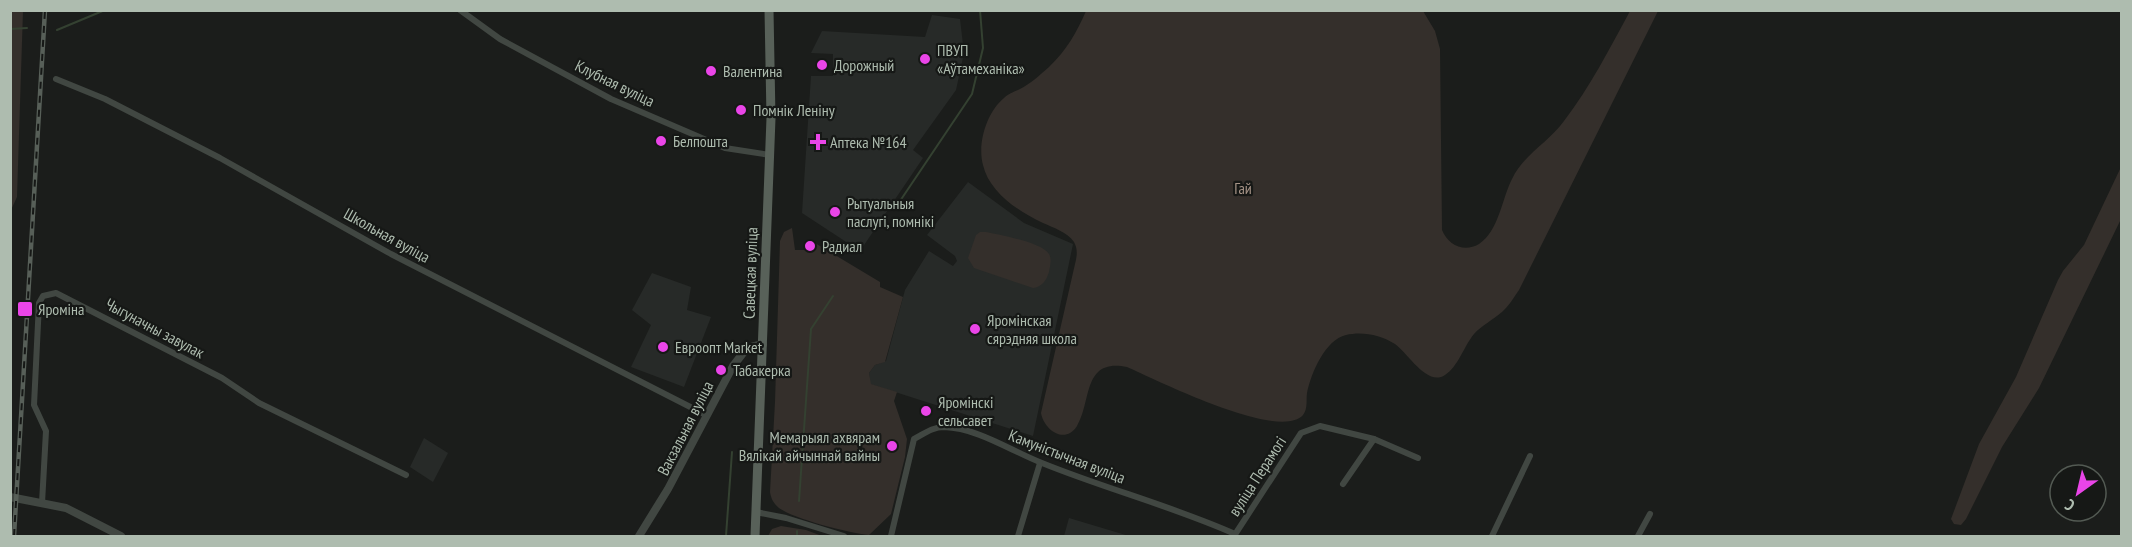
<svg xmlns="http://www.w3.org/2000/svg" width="2132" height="547" font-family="'PT Sans Narrow',sans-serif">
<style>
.built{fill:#272a28}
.green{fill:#342f2b}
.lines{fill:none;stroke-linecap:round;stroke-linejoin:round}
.stream{stroke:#344131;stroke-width:2}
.minor{stroke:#414742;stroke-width:6}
.tertiary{stroke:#414742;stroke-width:8}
.primary{stroke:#586159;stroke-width:9}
.rail-casing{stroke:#575f58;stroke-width:4.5}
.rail{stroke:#161816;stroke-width:2;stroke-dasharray:7;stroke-linecap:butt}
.poi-dot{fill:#ea45e8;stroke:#161816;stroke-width:2}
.labels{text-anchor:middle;stroke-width:4.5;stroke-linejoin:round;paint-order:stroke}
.poi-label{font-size:16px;fill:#aebcaf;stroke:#161816;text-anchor:start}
.street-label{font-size:16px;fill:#aebcaf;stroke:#161816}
.park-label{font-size:16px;fill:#a59386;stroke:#161816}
</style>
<rect width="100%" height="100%" fill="#1b1d1b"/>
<g class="built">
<polygon points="932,15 960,19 964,53 956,90 913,150 923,158 860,251 802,213 811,76 833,76 833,54 811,53 822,31 925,37"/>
<polygon points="968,182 1024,223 1073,244 1033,436 870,384 869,373 875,365 886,361 905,290 929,251 953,266 957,261 955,256 927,235"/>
<polygon points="652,273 691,287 687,310 711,317 684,387 631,367 651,325 632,310"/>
<polygon points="424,438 448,453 433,482 410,467"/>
<polygon points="1069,518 1129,536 1064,536"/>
</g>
<g class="green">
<polygon points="11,10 23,11 17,197 11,210"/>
<path d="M1086 11H1423L1435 31 1440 49 1442 230C1448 245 1464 253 1479 244 1499 231 1502 198 1512 179 1524 154 1548 143 1564 121 1590 87 1610 48 1630 11H1658L1519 290C1514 297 1509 306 1502 312 1493 320 1482 325 1474 334 1464 346 1458 367 1445 375 1427 387 1408 353 1395 344 1381 335 1362 331 1346 335 1325 340 1311 373 1307 393 1306 400 1308 409 1303 415 1279 442 1155 379 1127 367 1082 358 1092 401 1077 426 1065 445 1044 430 1041 413L1075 264C1077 256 1078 249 1074 242 1067 232 1054 228 1043 223 1019 212 989 192 983 165 977 143 987 112 1004 98 1009 93 1014 92 1020 89 1030 84 1040 75 1049 67 1066 51 1077 32 1086 11Z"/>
<polygon points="2121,167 2121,219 2039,388 2002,447 1966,519 1961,525 1954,524 1951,519 1979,444 2016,377 2058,280 2063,271 2084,245"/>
<path d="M792 228 795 250H815V243L880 282V287L903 297 885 362 875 365 869 373 871 384 897 392 894 401 907 439 905 457 891 514 869 535C849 533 794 519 779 508 773 503 771 498 770 492L775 402 780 241 784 232Z"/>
<path d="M980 232H986C1000 235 1041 242 1049 254 1052 259 1050 266 1049 272 1046 281 1042 287 1033 288L974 268 968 258 976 235Z"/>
<polygon points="781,526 806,530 822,536 768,536 772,529"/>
</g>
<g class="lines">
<g class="stream">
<polyline points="10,29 27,28"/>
<polyline points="57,30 105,10"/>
<polyline points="898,204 972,94 983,48 980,10"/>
<polyline points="799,501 811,329 833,296"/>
<polyline points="726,536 732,452"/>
<polyline points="797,536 797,531"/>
</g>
<g class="minor">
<polyline points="460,10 500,39 611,99 725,148 770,155"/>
<polyline points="56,79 105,99 220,158 391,254 706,415"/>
<polyline points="1374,439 1418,458"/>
<polyline points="42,503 46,431 34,405 39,303 43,296 56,293 222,378 259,403 406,475"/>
<polyline points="756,512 786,518 844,536"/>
<path d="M891 536 914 439C924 434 932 427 944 427 978 428 1011 451 1042 463 1106 489 1172 506 1235 534"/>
<polyline points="1018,536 1040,463"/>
<polyline points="1234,536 1301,433 1320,426 1374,439 1343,484"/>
<polyline points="1492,536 1530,456"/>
<polyline points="1638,536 1650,514"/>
</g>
<g class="tertiary">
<polyline points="10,497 66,508 121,536"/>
<polyline points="639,536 668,489 733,366 747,348 763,344"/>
</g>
<polyline class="primary" points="755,536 771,118 769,10"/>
<g class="rail-casing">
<polyline id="rail" points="14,536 45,10"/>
</g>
<use href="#rail" class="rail"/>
</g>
<g class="poi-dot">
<circle cx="925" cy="59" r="6"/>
<circle cx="822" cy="65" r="6"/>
<circle cx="711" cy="71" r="6"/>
<circle cx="741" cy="110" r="6"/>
<circle cx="661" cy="141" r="6"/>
<path d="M815 133h6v6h6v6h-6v6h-6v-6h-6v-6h6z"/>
<circle cx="835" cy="212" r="6"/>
<circle cx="810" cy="246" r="6"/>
<rect x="17" y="301" width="16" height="16" rx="3"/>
<circle cx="975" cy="329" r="6"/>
<circle cx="663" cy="347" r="6"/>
<circle cx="721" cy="370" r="6"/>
<circle cx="926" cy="411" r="6"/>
<circle cx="892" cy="446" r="6"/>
</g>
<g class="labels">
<g class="poi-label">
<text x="937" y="56">ПВУП<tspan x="937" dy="18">«Аўтамеханіка»</tspan></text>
<text x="834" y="71">Дорожный</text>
<text x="723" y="77">Валентина</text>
<text x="753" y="116">Помнік Леніну</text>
<text x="673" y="147">Белпошта</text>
<text x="830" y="148">Аптека №164</text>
<text x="847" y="209">Рытуальныя<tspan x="847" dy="18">паслугі, помнікі</tspan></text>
<text x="822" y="252">Радиал</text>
<text x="38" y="315">Яроміна</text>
<text x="987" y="326">Яромінская<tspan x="987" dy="18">сярэдняя школа</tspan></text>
<text x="675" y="353">Евроопт Market</text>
<text x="733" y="376">Табакерка</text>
<text x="938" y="408">Яромінскі<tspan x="938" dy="18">сельсавет</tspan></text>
<text x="880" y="443" text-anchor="end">Мемарыял ахвярам<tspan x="880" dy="18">Вялікай айчыннай вайны</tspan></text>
</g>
<g class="street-label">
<text transform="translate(615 83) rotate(26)" y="6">Клубная вуліца</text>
<text transform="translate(387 235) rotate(29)" y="6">Школьная вуліца</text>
<text transform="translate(750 273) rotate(-88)" y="6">Савецкая вуліца</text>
<text transform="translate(155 328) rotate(28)" y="6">Чыгуначны завулак</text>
<text transform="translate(685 428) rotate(-63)" y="6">Вакзальная вуліца</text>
<text transform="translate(1067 456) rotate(21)" y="6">Камуністычная вуліца</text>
<text transform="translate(1257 476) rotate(-57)" y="6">вуліца Перамогі</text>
</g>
<g class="park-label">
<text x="1243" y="194">Гай</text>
</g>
</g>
<rect width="2132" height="547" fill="none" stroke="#aebcaf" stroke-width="24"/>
<g transform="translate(2078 493) rotate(214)"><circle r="28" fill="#161816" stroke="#535a53" stroke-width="1.5"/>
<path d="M0-4.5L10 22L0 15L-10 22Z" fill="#ea45e8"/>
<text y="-9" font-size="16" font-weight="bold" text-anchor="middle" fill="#aebcaf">С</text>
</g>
</svg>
